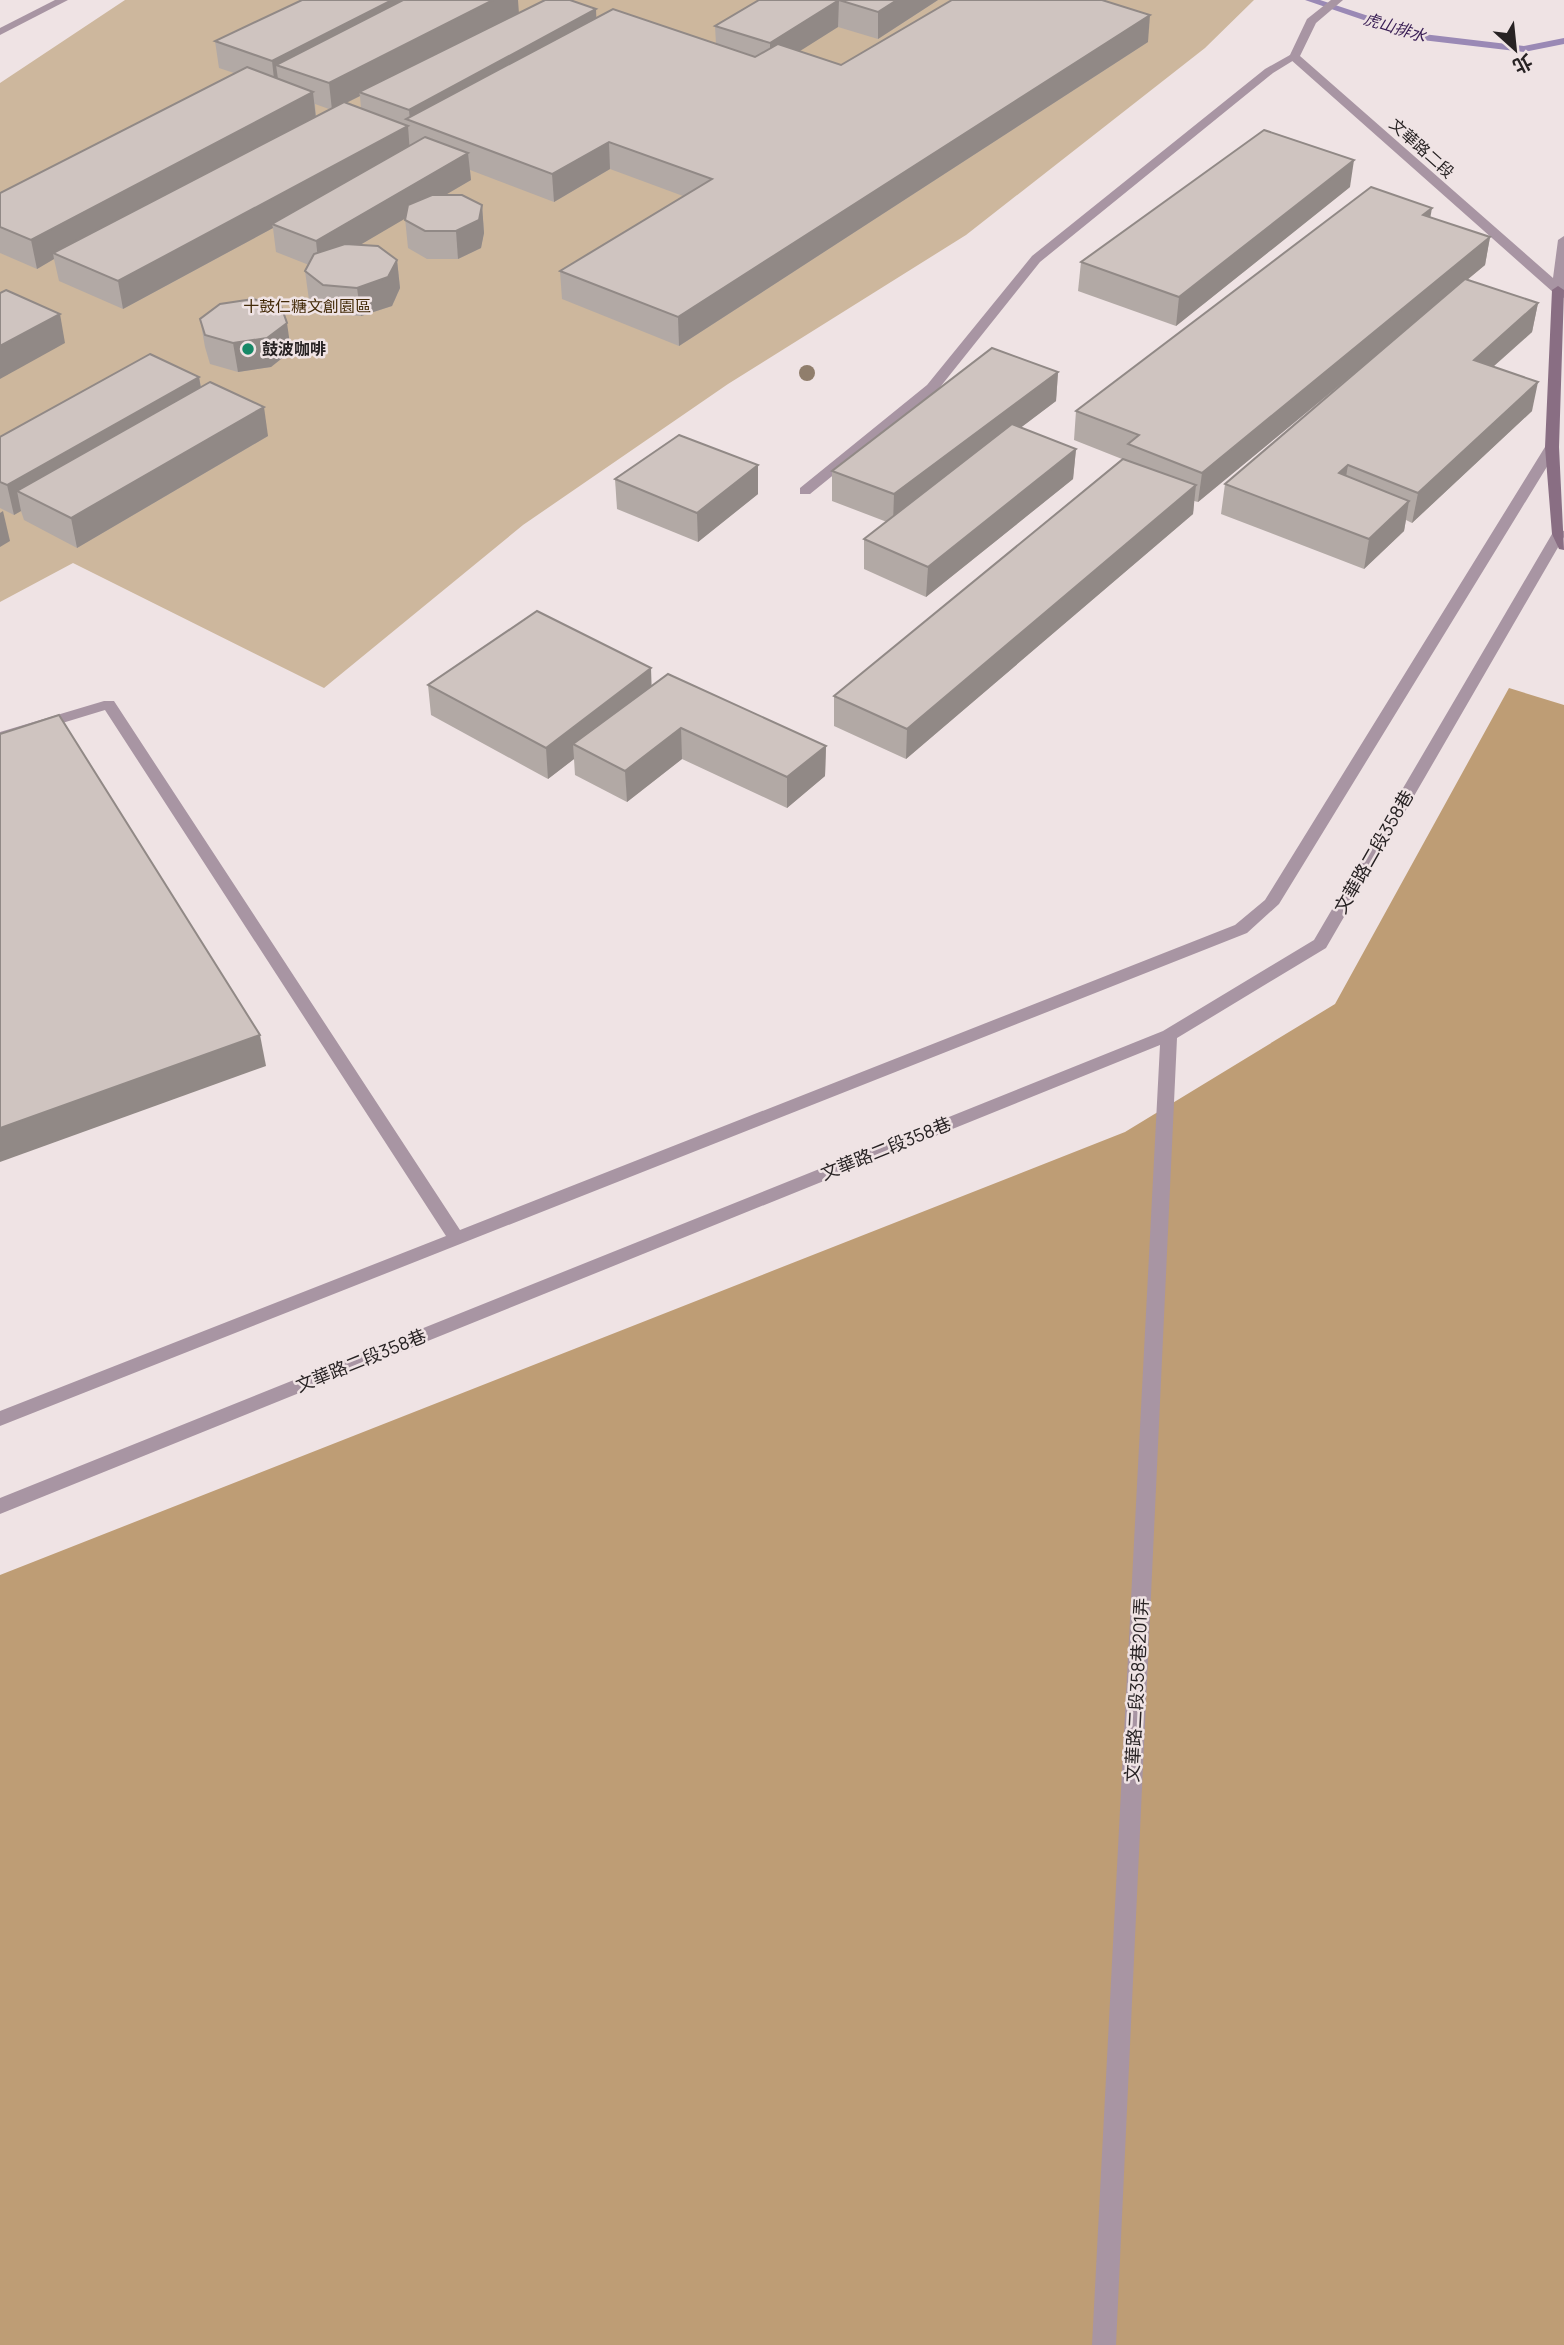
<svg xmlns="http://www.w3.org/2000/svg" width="1564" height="2345" font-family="Manrope,'Noto Sans TC',sans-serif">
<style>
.green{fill:#cdb79d}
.forest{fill:#be9d75}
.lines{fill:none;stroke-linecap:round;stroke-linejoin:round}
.stream{fill:#9a89b5;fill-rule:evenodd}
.lane{fill:#a895a3;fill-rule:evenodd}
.street{fill:#a895a3;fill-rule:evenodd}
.secondary{fill:#896e83;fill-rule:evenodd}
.tree{fill:#907e6c}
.wall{fill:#b2a9a5;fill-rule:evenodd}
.shaded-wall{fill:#918986}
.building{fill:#cfc4c0;stroke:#918986;stroke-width:2}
.poi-dot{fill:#168867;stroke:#efe3e4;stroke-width:2.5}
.labels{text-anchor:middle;stroke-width:5;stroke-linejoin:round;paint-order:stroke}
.far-water-label{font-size:16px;font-style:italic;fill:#371c53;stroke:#efe3e4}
.far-street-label{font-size:16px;fill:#272223;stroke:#efe3e4}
.far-park-label{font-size:16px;fill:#432b09;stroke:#efe3e4}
.far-poi-label{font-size:16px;font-weight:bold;fill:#272223;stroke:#efe3e4;text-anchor:start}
.street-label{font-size:18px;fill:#272223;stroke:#efe3e4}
</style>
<rect width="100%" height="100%" fill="#efe3e4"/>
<polygon class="green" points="125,0 1254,0 1205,48 966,235 728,384 523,525 324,688 73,563 0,602 0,83"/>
<polygon class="forest" points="1509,688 1564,705 1564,2345 0,2345 0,1575 1125,1132 1335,1004"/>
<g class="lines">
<polygon class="stream" points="1305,0 1320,0 1423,34 1524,46 1564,38 1564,44 1524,52 1422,40"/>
<g class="lane">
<polygon points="55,0 68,0 0,35 0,28"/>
<polygon points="1290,55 1299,57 1273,73 1040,262 937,391 810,494 800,494 800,488 927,385 1032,256 1265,69"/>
<polygon points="1552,443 1559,447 1279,904 1247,933 0,1426 0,1411 446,1236 105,710 0,742 0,732 104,701 114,701 460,1230 1235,925 1265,900 1545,447"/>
<polygon points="1559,530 1564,531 1564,537 1326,948 1177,1038 1116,2345 1092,2345 1160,1045 0,1514 0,1498 1163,1031 1314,940 1552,534"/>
</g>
<polygon class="street" points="1331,0 1343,0 1316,23 1300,56 1553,278 1558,240 1564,236 1564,298 1554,293 1290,59 1289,57 1307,19"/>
<polygon class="secondary" points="1558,286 1564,290 1559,447 1564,550 1559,549 1552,534 1545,447 1552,290"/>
</g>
<circle class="tree" cx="807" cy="373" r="8"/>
<g class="wall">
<path d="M759 0H938L878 39 838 27 799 51 841 65 1148 42 679 346 562 299 560 271 683 196 610 169 554 202 470 170 471 180 445 195 482 205 484 233 481 248 458 259H427L408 248 405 218 360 245 397 260 400 288 392 306 361 316 327 314 309 300 305 271 309 265 276 252 273 228 123 309 59 281 54 259 37 269 0 253V193L234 73 219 68 215 41 519 13 596 9V18L716 44 715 26ZM360 96 361 108 346 103ZM315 104 329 109 316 116Z"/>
<polygon points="1350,187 1176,326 1078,291 1081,262"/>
<polygon points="1431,218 1490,237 1485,265 1467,280 1538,303 1532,332 1493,367 1532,411 1412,523 1406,520 1404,531 1364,569 1221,514 1225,484 1380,352 1198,502 1194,501 1193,514 906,759 834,726 834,696 1122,459 1074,440 1076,411"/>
<polygon points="200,319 291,351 271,367 238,372 210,364 205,347"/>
<polygon points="1058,372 1056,401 1020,428 1076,449 1073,479 926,597 864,569 864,539 887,522 832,501 832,471"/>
<polygon points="199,377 201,387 268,436 77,548 24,520 21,511 14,515 0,508 0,437"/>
<polygon points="615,479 758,494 698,542 617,509"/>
<polygon points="651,668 651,687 826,746 825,776 787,808 682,759 627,802 575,775 574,759 548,779 431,715 428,685"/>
</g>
<g class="shaded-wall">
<polygon points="392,0 446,0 276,65 279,86 275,88 272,61"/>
<polygon points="493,0 518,0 519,14 359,92 360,96 332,110 329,83"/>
<polygon points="839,0 838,27 770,70 770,43"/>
<polygon points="897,0 938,0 878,39 878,12"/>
<polygon points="596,9 597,36 410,121 409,110"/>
<polygon points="1150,15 1148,42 679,346 678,317"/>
<polygon points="313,92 316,119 53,253 54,259 37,269 31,240"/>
<polygon points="408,126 410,153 272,224 273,228 123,309 118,281"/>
<polygon points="609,142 610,169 554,202 552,174"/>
<polygon points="468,153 471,180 319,269 316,241"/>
<polygon points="1354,160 1350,187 1176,326 1179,297"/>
<polygon points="482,205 484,233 481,248 458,259 456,231"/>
<polygon points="1432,208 1427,236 1423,215"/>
<polygon points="1490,237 1485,265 1198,502 1202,473"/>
<polygon points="397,260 400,288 392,306 361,316 357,288"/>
<polygon points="1538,303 1532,332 1468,389 1474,360"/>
<polygon points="60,314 65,343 0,379 0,346"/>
<polygon points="287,323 291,351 271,367 238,372 233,343"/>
<polygon points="1058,372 1056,401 893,524 894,494"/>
<polygon points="199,377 204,406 17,491 21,511 14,515 7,485"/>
<polygon points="1538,382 1532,411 1412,523 1418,493"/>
<polygon points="264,407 268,436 77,548 71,518"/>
<polygon points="1076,449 1073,479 926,597 928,567"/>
<polygon points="758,465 758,494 698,542 697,513"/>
<polygon points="1348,465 1343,495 1339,473"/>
<polygon points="1196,485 1193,514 906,759 907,729"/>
<polygon points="1409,501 1404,531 1364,569 1369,539"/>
<polygon points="3,511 10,541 0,547 0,513"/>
<polygon points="651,668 652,698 573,744 574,759 548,779 546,748"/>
<polygon points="681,728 682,759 627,802 625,771"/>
<polygon points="826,746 825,776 787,808 787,777"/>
<polygon points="260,1035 266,1066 0,1162 0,1128"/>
</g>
<g class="building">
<polygon points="302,0 392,0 272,61 215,41"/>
<polygon points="403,0 493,0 329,83 276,65"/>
<polygon points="545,0 570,0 596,9 409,110 359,92"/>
<polygon points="759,0 897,0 878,12 839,0 770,43 715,26"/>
<polygon points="952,0 1102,0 1150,15 678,317 560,271 712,179 609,142 552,174 406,119 613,9 755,57 778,44 841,65"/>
<polygon points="247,67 313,92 31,240 0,227 0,193"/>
<polygon points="344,102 408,126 118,281 53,253"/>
<polygon points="1264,130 1354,160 1179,297 1081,262"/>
<polygon points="425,137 468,153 316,241 272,224"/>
<polygon points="1371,187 1432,208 1423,215 1490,237 1202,473 1128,444 1139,435 1076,411"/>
<polygon points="432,195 462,195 482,205 479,220 456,231 425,231 405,220 408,205"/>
<polygon points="345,244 378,246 397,260 388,277 357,288 323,285 305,271 314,254"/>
<polygon points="1465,279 1538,303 1474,360 1538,382 1418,493 1348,465 1339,473 1409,501 1369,539 1225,484"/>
<polygon points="6,290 60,314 0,346 0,293"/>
<polygon points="253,299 281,306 287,323 267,338 233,343 205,335 200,319 220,304"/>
<polygon points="992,348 1058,372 894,494 832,471"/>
<polygon points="150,354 199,377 7,485 0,482 0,437"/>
<polygon points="210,382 264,407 71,518 17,491"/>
<polygon points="1012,424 1076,449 928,567 864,539"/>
<polygon points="679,435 758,465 697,513 615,479"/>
<polygon points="1123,459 1196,485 907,729 834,696"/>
<polygon points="537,611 651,668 546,748 428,685"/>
<polygon points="668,674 826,746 787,777 681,728 625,771 573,744"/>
<polygon points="59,715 260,1035 0,1128 0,734"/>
</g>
<circle class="poi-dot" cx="248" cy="349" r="7"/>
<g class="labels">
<g class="far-water-label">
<text transform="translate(1395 27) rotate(17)" y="6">虎山排水</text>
</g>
<g class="far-street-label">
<text transform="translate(1422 148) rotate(42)" y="6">文華路二段</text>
</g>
<g class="far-park-label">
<text x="307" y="312">十鼓仁糖文創園區</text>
</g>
<g class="far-poi-label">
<text x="262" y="355">鼓波咖啡</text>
</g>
<g class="street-label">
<text transform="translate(1374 852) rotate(-60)" y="6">文華路二段358巷</text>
<text transform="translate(886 1149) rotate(-22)" y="6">文華路二段358巷</text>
<text transform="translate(361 1361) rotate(-22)" y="6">文華路二段358巷</text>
<text transform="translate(1137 1690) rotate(-87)" y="6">文華路二段358巷201弄</text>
</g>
</g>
<g transform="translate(1515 49) rotate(153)" stroke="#efe3e4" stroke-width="5" paint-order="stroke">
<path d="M0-5L12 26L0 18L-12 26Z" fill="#272223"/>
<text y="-10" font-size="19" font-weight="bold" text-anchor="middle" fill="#272223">北</text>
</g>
</svg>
